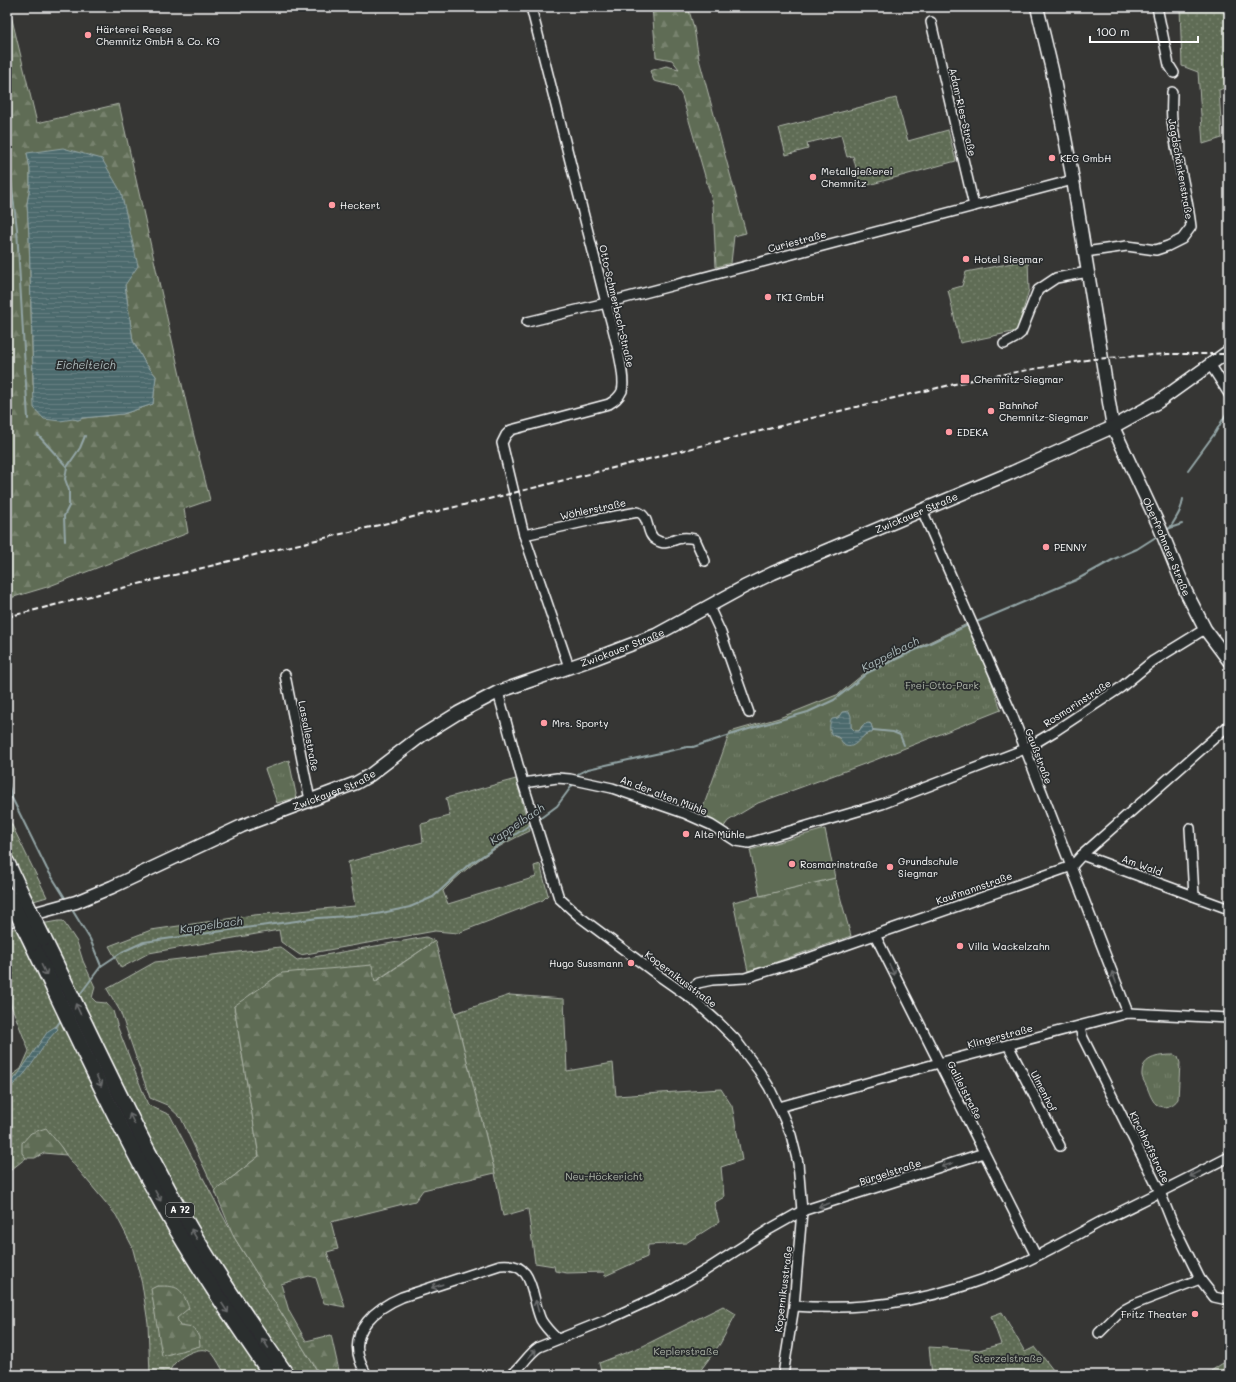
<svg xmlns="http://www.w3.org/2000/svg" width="1236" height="1382" font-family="Mali,sans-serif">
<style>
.grass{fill:url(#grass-dots);stroke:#afb6aa}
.forest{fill:url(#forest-firs);stroke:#afb6aa;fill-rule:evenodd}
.park{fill:url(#park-tufts);stroke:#afb6aa;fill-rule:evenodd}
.pitch{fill:#5f6c54;stroke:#afb6aa}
.water{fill:url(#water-rules);stroke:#94a6a7}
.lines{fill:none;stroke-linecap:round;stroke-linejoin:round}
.stream{stroke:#94a6a7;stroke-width:2}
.minor-casing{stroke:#fff;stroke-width:12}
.major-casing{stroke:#fff;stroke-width:15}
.highway-casing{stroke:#fff;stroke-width:17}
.minor{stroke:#2a2d2e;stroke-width:9}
.major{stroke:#2a2d2e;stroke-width:12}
.highway{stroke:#2a2d2e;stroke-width:14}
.rail{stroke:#fff;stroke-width:2;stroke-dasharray:6 3;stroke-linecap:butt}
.highway-bridge-casing{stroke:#fff;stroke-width:17;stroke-linecap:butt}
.highway-bridge{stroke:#2a2d2e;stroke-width:14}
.oneway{stroke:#6a6c6d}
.poi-dot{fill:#ff9aa2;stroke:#2a2d2e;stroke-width:1.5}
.labels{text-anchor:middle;stroke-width:3.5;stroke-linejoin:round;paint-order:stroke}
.shield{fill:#2a2d2e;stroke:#bfc0c0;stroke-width:1}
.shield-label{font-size:9px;font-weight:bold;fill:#fff}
.poi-label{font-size:10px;fill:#fff;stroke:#2a2d2e;text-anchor:start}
.street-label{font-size:10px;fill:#fff;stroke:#2a2d2e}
.park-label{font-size:10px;fill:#afb6aa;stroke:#2a2d2e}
.water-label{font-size:11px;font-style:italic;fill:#aebcbd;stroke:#2a2d2e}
</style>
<defs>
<pattern id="grass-dots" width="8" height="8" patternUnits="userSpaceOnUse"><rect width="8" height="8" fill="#5f6c54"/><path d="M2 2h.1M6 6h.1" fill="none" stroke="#77826e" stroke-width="1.8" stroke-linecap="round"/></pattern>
<pattern id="forest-firs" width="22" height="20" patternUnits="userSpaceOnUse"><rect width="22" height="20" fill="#5f6c54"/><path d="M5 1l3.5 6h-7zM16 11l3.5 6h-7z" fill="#77826e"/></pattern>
<pattern id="park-tufts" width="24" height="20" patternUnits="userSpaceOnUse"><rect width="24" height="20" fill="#5f6c54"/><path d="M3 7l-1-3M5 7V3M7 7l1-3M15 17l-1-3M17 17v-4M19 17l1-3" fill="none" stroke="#77826e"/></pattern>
<pattern id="water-rules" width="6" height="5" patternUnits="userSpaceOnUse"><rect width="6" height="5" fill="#4c6a6d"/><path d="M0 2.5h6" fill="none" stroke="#678083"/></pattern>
</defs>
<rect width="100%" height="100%" fill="#363634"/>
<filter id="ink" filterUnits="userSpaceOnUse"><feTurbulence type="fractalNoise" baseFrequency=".025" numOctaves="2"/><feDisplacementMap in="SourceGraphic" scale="8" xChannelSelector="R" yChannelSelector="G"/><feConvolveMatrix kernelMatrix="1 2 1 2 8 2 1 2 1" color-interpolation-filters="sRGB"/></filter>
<g filter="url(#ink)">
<g class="grass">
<polygon points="1180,7 1229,7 1229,86 1219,90 1222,138 1203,144 1198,72 1182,66"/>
<polygon points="896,98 908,141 948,130 956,161 861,187 853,156 847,157 841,135 807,143 808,149 786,155 779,128"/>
<polygon points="1028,260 1029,290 1017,331 960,343 948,290 962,286 966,272"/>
<path d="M516 779 530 831C496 846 469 864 443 891L448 904 536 877 534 866 540 864 548 895 543 900 458 933 435 931 300 955 281 942 279 930 149 953 121 968 109 946 151 930 254 915 355 906 348 862 423 842 421 824 430 822V821L450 816 446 798Z"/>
<polygon points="7,815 47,897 7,909"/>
<path d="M58 921H63L77 942 83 961 95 987 92 998 96 1002 106 1003 113 1011 118 1028 148 1105 170 1115 234 1237 320 1375H226C221 1368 217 1359 212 1353 203 1344 182 1355 175 1363 172 1366 170 1370 168 1374L163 1372 155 1375H150L148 1323 142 1284 132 1246 116 1215 66 1155 61 1147 22 1153 26 1158 7 1173V1079L21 1069 29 1051 7 995V930Z"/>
<polygon points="426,937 435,941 374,982 371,965 234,1006 259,1156 215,1191 181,1118 167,1105 150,1098 120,1011 107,989 155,962 280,947 297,960"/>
<polygon points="510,995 564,999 567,1071 613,1063 616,1096 721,1089 732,1106 742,1160 721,1167 724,1197 714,1203 719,1222 686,1243 648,1245 647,1257 605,1276 604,1272 567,1273 555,1271 554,1266 535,1263 528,1209 503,1216 495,1173 455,1013"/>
<polygon points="723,1306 736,1314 720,1344 697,1375 602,1375 599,1363 643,1346"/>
<polygon points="1002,1312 1025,1352 1035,1347 1057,1375 932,1375 929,1347 979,1350 1001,1344 991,1316"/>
</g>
<g class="forest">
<path d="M7 7H9L37 123 119 104 190 420 210 500 184 509 188 533 47 587 7 599ZM27 153 125 285 133 341 145 363 156 376 153 404 123 414 83 418 78 420 73 419 33 385 29 236 27 204 30 186V169Z"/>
<polygon points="652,7 688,7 694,28 699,59 746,233 734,236 731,263 716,267 713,204 682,96 676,86 654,81 650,71 666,66 679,69 672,60 656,57"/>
<polygon points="835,878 851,936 759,968 748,971 733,902"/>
<polygon points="435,941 455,1013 495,1173 423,1190 415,1201 331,1222 338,1249 327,1252 345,1307 324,1303 316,1278 309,1276 281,1284 289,1311 306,1341 331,1335 340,1375 320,1375 234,1237 215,1191 259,1156 234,1006 282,973 372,965 375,982"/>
<polygon points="46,1128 61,1147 66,1155 44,1153 35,1158 26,1158 22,1153 22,1143 31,1133"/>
<path d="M157 1286C179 1286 181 1287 189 1308L177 1318 180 1326 194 1328 199 1337 200 1346 162 1356 151 1289Z"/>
<polygon points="1229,1359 1229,1375 1205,1375"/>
</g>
<g class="park">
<path d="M969 623 987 668 1001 710 875 760 758 803 728 821 723 828 700 816 730 732 779 718 839 694 866 672ZM841 714 850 719 851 727 855 731H859L862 726 870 723 873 730 870 733 866 734C860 741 842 741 834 736 832 734 831 732 830 730 832 722 830 721 838 718Z"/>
<polygon points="289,760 296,794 295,798 277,803 265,769"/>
<path d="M1174 1055 1178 1057 1180 1063 1178 1099C1174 1106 1162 1110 1156 1104 1152 1101 1149 1092 1147 1087 1145 1083 1141 1077 1142 1073 1142 1056 1162 1055 1174 1055Z"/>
</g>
<polygon class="pitch" points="825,829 835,878 760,896 750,850"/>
<g class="water">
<polygon points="63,148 102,159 121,192 138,266 125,285 133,341 145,363 156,376 153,404 123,414 83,418 78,420 73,419 60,421 44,419 34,408 29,236 27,204 30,186 30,169 27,153"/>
<path d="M849 711 851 716V727L855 731H859L863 725 868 723 871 724 873 730 872 733C870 733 868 733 866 734 860 738 853 751 844 745 842 743 841 739 838 737 836 736 834 736 832 735 829 731 829 723 832 719L838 718 842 712Z"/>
<path d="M56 1026 58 1029C38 1049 32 1073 7 1089V1084L17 1076 48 1031Z"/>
</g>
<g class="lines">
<g class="stream">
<polyline points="7,148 17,229 28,419"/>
<polyline points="38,435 67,467"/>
<polyline points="1188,470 1215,433 1229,409"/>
<path d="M1170 528C1176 518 1182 510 1183 499"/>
<polyline points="1166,530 1170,528 1182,524"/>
<polyline points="65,541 64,516 69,506 69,490 65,479 67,467 80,448 85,436"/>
<polyline points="974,623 1076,580 1114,559 1137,549 1159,535"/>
<polyline points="873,730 893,732 900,735 904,745"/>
<polyline points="7,777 11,796 47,869 67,901"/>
<polyline points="576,778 578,774 588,769 687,747 693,747 752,728 808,712 834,700 852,686 867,673 970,624"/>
<polyline points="538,820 557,806 574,783"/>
<polyline points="71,908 90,939 101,966"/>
<polyline points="78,997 101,966 122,952 144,942 318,918 377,914 410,907 433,897 467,866 533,823"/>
<polyline points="56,1027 61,1020"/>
</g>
<g class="minor-casing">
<g id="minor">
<path d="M531 7 606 303C611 321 627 376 622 391 619 398 614 401 609 404L511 430 506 435 502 443 524 535 569 667"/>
<polyline points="1157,7 1169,65 1174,73"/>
<polyline points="931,22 974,206"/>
<path d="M1085 252 1127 246 1156 250 1168 246 1182 239 1191 227C1187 191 1176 156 1172 120 1171 111 1172 101 1172 92"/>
<polyline points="527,322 606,303 1073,180"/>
<polyline points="1004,344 1015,338 1021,333 1038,290 1056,278 1088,272"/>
<polyline points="1210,364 1229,394"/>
<polyline points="922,510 1011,712 1128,1013"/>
<path d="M524 535 593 520 638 512C651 517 645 534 656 540 668 547 671 539 682 538 687 537 691 538 695 539L705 561"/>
<polyline points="709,607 721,633 749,713"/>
<polyline points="285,675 310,800"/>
<polyline points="498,692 523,783 559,898 580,917 655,973 695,1001 718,1022 735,1039 759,1071 769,1087 783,1116 791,1135 798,1163 802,1211 794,1306 783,1375"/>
<polyline points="523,783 557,778 570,779 612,788 684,813 711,825 736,841 749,843 882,804 1025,749 1055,731 1120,688 1153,661 1205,629"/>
<polyline points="1190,828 1194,896"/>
<polyline points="1082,855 1229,909"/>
<polyline points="875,935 1036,1256"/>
<polyline points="685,993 698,983 712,980 745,978 803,960 1072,866 1082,855 1229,725"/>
<polyline points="1080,1026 1082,1036 1160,1192 1172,1222 1200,1279 1214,1297 1223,1299 1229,1297"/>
<polyline points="1008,1045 1060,1146"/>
<polyline points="779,1107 939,1063 1128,1013 1229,1018"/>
<path d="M794 1306C873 1312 945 1298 1018 1265 1047 1252 1074 1236 1102 1221 1144 1200 1187 1179 1229 1157"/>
<polyline points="1099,1333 1120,1312 1135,1304 1200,1279"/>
<path d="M367 1375C364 1371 362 1366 360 1361 349 1330 376 1308 402 1297L500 1265C536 1261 530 1296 541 1320 545 1327 551 1333 557 1339"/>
<path d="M511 1375C522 1367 528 1354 539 1347L611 1318 672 1290 706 1270 770 1229 802 1211 984 1153"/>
</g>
</g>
<g class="major-casing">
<g id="major">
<path id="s1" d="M1037 7 1052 70 1073 180 1113 427 1160 528 1186 592 1205 629 1229 661"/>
<path id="s2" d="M7 921 76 902 112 887 242 826 356 783 370 775 421 736 458 713 498 692 596 658 656 635 744 587 773 573 1013 472 1113 427 1158 402 1229 351"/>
</g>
</g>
<g class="highway-casing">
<g id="highway">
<polyline points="7,862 21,892"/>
<path d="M44 939C89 1030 131 1123 181 1212 213 1269 250 1322 287 1375"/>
<path d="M32 944C76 1035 118 1127 168 1215 199 1270 235 1323 271 1375"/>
</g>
</g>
<use href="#minor" class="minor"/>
<use href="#major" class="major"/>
<use href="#highway" class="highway"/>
<polyline class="rail" points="7,617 270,551 501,496 872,403 981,378 1093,359 1168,354 1229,354"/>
<g class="highway-bridge-casing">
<g id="highway-bridge">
<polyline points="21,892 44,939"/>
<polyline points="8,895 32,944"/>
</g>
</g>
<use href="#highway-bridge" class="highway-bridge"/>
</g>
<defs><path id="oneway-shaft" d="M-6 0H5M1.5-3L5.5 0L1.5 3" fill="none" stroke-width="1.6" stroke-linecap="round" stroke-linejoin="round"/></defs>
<g class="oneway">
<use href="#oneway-shaft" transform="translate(44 970) rotate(64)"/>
<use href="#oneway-shaft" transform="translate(892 970) rotate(63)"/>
<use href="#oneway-shaft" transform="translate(1114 977) rotate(-111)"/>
<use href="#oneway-shaft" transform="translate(78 1009) rotate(-115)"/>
<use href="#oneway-shaft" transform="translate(99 1081) rotate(64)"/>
<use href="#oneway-shaft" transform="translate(132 1119) rotate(-116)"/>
<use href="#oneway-shaft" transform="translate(947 1165) rotate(162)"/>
<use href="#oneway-shaft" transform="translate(1195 1174) rotate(153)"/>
<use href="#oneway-shaft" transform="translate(158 1196) rotate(61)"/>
<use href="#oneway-shaft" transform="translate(824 1205) rotate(162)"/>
<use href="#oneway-shaft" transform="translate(194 1234) rotate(-121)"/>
<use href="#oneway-shaft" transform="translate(437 1286) rotate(162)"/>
<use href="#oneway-shaft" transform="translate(537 1306) rotate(-105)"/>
<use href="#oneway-shaft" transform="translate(225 1308) rotate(57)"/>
<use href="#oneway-shaft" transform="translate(265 1343) rotate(-124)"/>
<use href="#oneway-shaft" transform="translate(532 1354) rotate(-46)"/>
</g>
</g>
<g class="poi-dot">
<circle cx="88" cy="35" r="4"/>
<circle cx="1052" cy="158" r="4"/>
<circle cx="813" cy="177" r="4"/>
<circle cx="332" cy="205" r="4"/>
<circle cx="966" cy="259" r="4"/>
<circle cx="768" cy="297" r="4"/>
<rect x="960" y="374" width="10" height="10" rx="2"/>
<circle cx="991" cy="411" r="4"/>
<circle cx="949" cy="432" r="4"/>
<circle cx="1046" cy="547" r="4"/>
<circle cx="544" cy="723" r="4"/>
<circle cx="686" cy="834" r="4"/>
<circle cx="792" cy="864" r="4"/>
<circle cx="890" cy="867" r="4"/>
<circle cx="960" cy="946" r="4"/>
<circle cx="631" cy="963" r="4"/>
<circle cx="1195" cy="1314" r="4"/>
</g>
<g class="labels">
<rect class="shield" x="166" y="1203" width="28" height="14" rx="3"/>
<g class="shield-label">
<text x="180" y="1213">A 72</text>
</g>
<g class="poi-label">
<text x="96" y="33">Härterei Reese<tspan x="96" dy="12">Chemnitz GmbH &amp; Co. KG</tspan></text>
<text x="1060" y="162">KEG GmbH</text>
<text x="821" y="175">Metallgießerei<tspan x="821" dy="12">Chemnitz</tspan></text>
<text x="340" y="209">Heckert</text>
<text x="974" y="263">Hotel Siegmar</text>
<text x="776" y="301">TKI GmbH</text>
<text x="974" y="383">Chemnitz-Siegmar</text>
<text x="999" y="409">Bahnhof<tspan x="999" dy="12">Chemnitz-Siegmar</tspan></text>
<text x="957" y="436">EDEKA</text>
<text x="1054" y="551">PENNY</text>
<text x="552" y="727">Mrs. Sporty</text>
<text x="694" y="838">Alte Mühle</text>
<text x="898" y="865">Grundschule<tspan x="898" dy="12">Siegmar</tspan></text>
<text x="800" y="868">Rosmarinstraße</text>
<text x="968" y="950">Villa Wackelzahn</text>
<text x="623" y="967" text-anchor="end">Hugo Sussmann</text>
<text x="1187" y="1318" text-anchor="end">Fritz Theater</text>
</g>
<g class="street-label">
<text transform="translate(963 112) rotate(77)" y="4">Adam-Ries-Straße</text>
<text transform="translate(1181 169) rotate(80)" y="4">Jagdschänkenstraße</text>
<text transform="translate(797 241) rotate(-15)" y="4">Curiestraße</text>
<text transform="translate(617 306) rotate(77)" y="4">Otto-Schmerbach-Straße</text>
<text transform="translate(593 509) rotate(-12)" y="4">Wöhlerstraße</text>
<text dy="4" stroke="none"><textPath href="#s2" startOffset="1001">Zwickauer Straße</textPath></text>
<text dy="4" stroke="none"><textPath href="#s1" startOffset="558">Oberfrohnaer Straße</textPath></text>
<text dy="4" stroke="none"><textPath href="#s2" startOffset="677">Zwickauer Straße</textPath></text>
<text transform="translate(1077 703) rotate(-33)" y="4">Rosmarinstraße</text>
<text transform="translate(309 736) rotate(79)" y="4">Lassallestraße</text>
<text transform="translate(1039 756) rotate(69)" y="4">Gaußstraße</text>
<text dy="4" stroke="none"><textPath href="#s2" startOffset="353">Zwickauer Straße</textPath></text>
<text transform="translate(664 795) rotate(21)" y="4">An der alten Mühle</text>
<text transform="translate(1142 865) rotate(20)" y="4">Am Wald</text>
<text transform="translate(974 888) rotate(-19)" y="4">Kaufmannstraße</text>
<text transform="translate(681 979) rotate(37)" y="4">Kopernikusstraße</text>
<text transform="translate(1000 1036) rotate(-15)" y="4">Klingerstraße</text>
<text transform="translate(965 1090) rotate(63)" y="4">Galileistraße</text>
<text transform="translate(1044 1091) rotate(63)" y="4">Ulmenhof</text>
<text transform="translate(1150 1147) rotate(64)" y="4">Kirchhoffstraße</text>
<text transform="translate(890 1172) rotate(-18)" y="4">Bürgelstraße</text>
<text transform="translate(783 1289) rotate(-83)" y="4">Kopernikusstraße</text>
</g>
<g class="park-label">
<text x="942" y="689">Frei-Otto-Park</text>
<text x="604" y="1180">Neu-Höckericht</text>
<text x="686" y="1355">Keplerstraße</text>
<text x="1008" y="1362">Sterzelstraße</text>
</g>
<g class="water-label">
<text x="86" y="369">Eichelteich</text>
<text transform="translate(890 654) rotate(-27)" y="4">Kappelbach</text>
<text transform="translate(517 824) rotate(-34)" y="4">Kappelbach</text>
<text transform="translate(211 925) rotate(-8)" y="4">Kappelbach</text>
</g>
</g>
<rect width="1236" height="1382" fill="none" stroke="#2a2d2e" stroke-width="24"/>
<rect x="12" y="12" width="1212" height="1358" fill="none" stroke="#fff" stroke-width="1.5" filter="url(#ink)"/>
<path d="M1090 36v6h108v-6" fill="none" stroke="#ffffff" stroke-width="2"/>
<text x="1096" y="36" font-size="12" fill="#ffffff" stroke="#2a2d2e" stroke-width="3" paint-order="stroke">100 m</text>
</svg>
